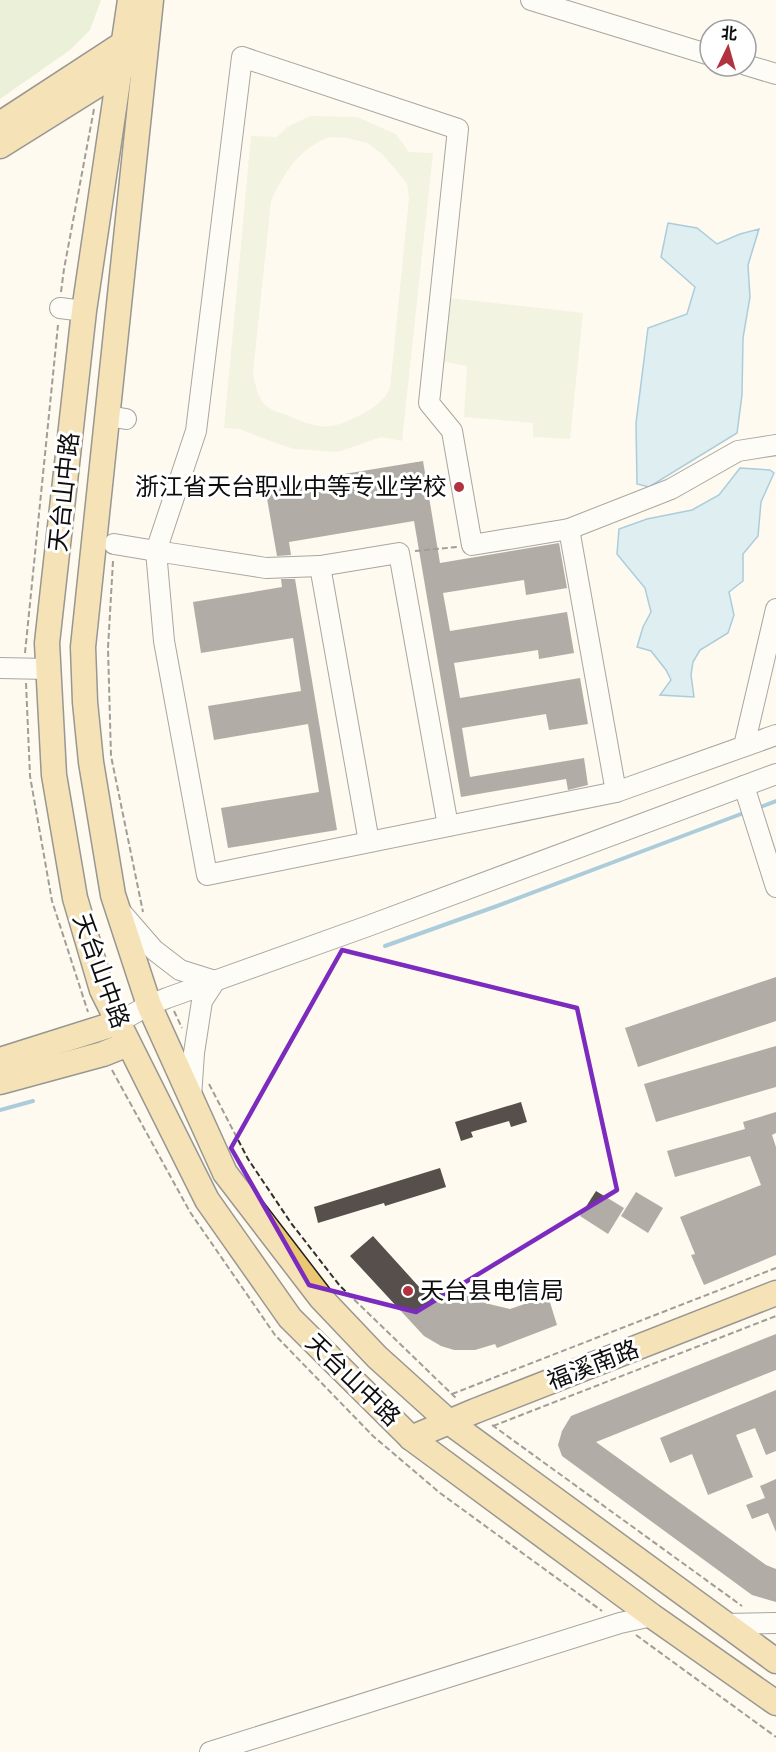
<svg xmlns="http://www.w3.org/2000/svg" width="776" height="1752" font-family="Spectral,'Noto Sans SC',serif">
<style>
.green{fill:#d4e5bd}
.pitch{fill:#e4edce;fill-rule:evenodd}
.water{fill:#b9dff1;stroke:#4798c1;stroke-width:1.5}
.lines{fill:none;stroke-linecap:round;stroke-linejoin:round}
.stream{stroke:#4798c1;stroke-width:4}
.building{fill:#564f4b}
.minor-casing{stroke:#414141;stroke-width:22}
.major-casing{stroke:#1f1f1f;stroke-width:27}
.path{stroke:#303030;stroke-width:2;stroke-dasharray:6 3;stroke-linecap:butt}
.minor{stroke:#fff;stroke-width:20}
.major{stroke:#ecc772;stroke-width:24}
.marked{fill:none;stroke:#7b2cbf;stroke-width:4.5;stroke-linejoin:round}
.poi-dot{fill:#b13340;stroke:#fff;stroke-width:2}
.labels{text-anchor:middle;stroke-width:6;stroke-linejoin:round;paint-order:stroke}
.poi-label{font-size:24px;fill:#0e0e0e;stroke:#fff;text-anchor:end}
.street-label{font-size:24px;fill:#0e0e0e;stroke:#fff}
</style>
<rect width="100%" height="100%" fill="#fefaf0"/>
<polygon class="green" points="0,0 101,0 90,30 70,50 0,99"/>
<g class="pitch">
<path d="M310 116 357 117 396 134 409 152 433 153 402 441 381 437 338 452 294 449 270 441 240 429 224 428 251 136 277 137 287 127ZM330 137 347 138 367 143 382 154 407 183 409 198 390 388C383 402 374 408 360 415 330 431 319 429 289 416 281 413 270 410 264 404 257 395 255 384 253 373L271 201C284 173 300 147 330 137Z"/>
<polygon points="449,298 583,313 570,439 533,437 533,423 464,417 467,366 440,361"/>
</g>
<g class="water">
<polygon points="668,223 697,228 717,244 740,234 759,229 748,265 750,297 743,338 742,395 737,433 649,487 637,484 636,423 648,328 687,314 695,287 661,257"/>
<polygon points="740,468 770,470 774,473 761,502 758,536 743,554 743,581 729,592 734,615 728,633 700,650 693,662 691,675 694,697 660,695 671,680 666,670 651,651 637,647 643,627 651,612 645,588 617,554 619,529 647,519 692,510 719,495"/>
</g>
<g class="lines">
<g class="stream">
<polyline points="763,806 776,801"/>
<polyline points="385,946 497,906 741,814"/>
<polyline points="0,1110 33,1101"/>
</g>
</g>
<g class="building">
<polygon points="423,461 440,563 559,543 567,588 526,595 524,580 443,593 450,631 567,612 574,653 539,659 538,650 454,663 460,698 580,678 588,724 549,730 546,714 462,728 470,777 584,758 588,785 568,790 566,779 461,797 414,521 289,542 291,555 277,556 265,487"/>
<polygon points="281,579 295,579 337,830 228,848 221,808 319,792 308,724 214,740 208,706 301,691 293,638 201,653 193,602 282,587"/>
<polygon points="776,977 776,1021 638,1067 625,1028"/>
<polygon points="776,1046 776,1087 656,1122 644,1084"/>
<polygon points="521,1102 527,1122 511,1127 509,1121 471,1132 473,1137 461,1141 455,1122"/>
<polygon points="776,1112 776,1133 772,1135 776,1147 776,1255 704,1285 691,1255 695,1254 680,1217 761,1185 750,1156 675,1177 667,1151 745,1129 743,1122"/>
<polygon points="440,1168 446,1187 385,1206 384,1203 318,1223 314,1207"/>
<polygon points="596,1191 624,1208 608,1234 580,1216"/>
<polygon points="636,1192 663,1208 648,1233 621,1216"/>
<polygon points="373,1236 421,1289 445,1294 454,1289 480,1294 485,1303 510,1309 548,1296 557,1325 497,1348 495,1344 475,1350 454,1350 441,1346 424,1336 350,1256"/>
<polygon points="776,1334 776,1370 596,1442 766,1565 776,1569 776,1602 752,1595 562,1456 558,1445 562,1431 571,1416"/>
<polygon points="776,1390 776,1451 766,1455 755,1428 736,1435 753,1477 708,1495 692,1454 670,1463 660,1438"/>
<polygon points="776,1479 776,1532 768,1513 752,1519 746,1505 765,1498 760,1486"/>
</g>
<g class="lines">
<g class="minor-casing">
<g id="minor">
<polyline points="531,0 710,55"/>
<polyline points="746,65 776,74"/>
<polyline points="60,308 84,311"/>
<polyline points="108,416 126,419"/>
<polyline points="569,529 671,489 738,451 776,445"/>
<polyline points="114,544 156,551 196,431 242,57 458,129 429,403 452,431 472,545 569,529 616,792"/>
<polyline points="320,566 266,568 156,551 164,641 207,875 616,792 776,735"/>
<polyline points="0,668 48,669"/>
<polyline points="744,746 776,609"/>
<polyline points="744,786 776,887"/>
<polyline points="369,842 320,566 399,553 448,826"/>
<polyline points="121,912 154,950 180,970 215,981 202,1001 194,1053 191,1097"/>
<polyline points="117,1023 149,1005 167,998 368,926 776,774"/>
<polyline points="724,1624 776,1623"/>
<polyline points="210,1752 620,1623 652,1616"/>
</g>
</g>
<g class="major-casing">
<g id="major">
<polyline points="130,0 84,311 47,643 54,775 75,898 102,990 207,1200 290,1318 411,1438 652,1616 776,1703"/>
<polyline points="151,0 83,647 85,702 91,762 113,895 149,1005 225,1173 321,1298 377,1357 449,1422 776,1661"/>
<polyline points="0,124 124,43"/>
<polyline points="0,146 120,71"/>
<polyline points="0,1060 117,1023"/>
<polyline points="0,1082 103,1054 128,1044"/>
<polyline points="411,1438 475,1411 776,1293"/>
</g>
</g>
<g class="path">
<polyline points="61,292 64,269 94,109"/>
<polyline points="415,551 457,547"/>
<polyline points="113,561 108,648 111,756 143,912"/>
<polyline points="25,653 58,325"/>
<polyline points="26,683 30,776 52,901 88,1012"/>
<polyline points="174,1011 182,1028"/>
<polyline points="112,1070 190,1212 275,1335 373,1436 440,1493 602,1611"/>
<polyline points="209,1084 248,1159 291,1223 340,1286 456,1398"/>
<polyline points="452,1394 776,1268"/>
<polyline points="492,1425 742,1606"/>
<polyline points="493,1426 776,1316"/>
<polyline points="636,1635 776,1737"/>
</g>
<use href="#minor" class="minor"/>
<use href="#major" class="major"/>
</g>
<path d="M0 0H776V1752H0ZM342 950 577 1008 617 1190 416 1312 309 1285 231 1148Z" fill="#fefaf0" fill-opacity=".55" fill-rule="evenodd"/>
<path class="marked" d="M342 950 577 1008 617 1190 416 1312 309 1285 231 1148Z"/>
<g class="poi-dot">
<circle cx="459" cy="487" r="6"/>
<circle cx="408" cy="1291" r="6"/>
</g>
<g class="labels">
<g class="poi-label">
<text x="447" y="495">浙江省天台职业中等专业学校</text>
<text x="420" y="1299" text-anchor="start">天台县电信局</text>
</g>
<g class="street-label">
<text transform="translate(64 492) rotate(-84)" y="8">天台山中路</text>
<text transform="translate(101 971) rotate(70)" y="8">天台山中路</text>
<text transform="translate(593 1365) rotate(-21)" y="8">福溪南路</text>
<text transform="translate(353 1380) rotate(44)" y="8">天台山中路</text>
</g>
</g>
<g transform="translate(728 48) rotate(5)"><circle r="28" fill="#ffffff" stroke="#9f9f9f" stroke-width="1.5"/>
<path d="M0-4.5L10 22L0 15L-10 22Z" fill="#b13340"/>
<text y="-9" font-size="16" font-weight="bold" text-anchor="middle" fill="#0e0e0e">北</text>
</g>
</svg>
